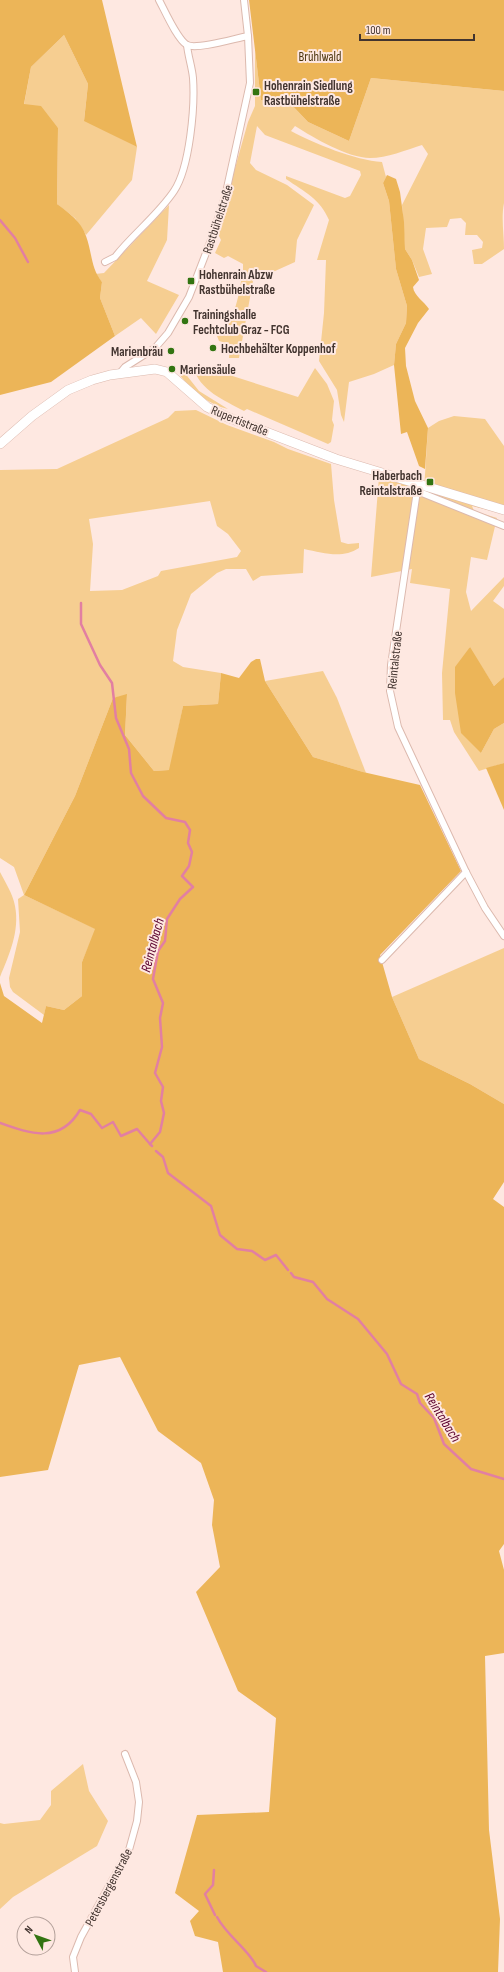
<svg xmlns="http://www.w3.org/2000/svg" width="504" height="1972" font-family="'Sofia Sans Condensed',sans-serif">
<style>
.green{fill:#f6ce91;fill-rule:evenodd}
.forest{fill:#ecb558}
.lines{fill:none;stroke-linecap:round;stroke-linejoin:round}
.stream{stroke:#e27fa2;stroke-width:2.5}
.minor-casing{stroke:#dcb9ae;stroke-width:8}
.secondary-casing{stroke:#dcb9ae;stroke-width:10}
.minor{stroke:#fff;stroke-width:6}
.secondary{stroke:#fff;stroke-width:9}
.poi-dot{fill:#327411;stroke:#fee8e1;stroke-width:1.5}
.labels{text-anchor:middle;stroke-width:4;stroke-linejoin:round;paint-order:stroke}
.park-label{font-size:13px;fill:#49330a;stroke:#fee8e1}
.poi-label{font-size:13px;font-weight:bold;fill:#42342f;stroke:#fee8e1;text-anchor:start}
.street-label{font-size:13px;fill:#42342f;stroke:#fee8e1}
.water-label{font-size:14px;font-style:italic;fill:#5a002d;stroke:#fee8e1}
</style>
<rect width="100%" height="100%" fill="#fee8e1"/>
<g class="green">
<polygon points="64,35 88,84 84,120 137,147 132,180 86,235 75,218 57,204 58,128 24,105 31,67"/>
<path d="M255 50 261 100 288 101 308 122 349 141 371 78 504 91V203C501 218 504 234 504 249L482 264H474L472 250 482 248 483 242 477 235H465L466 223 461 218 450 219 447 227 426 228 423 249 432 274 419 277 412 260 405 249 402 205 428 154 422 145C406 150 387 158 370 158 348 158 314 138 295 126L291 131C315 144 355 160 382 162L386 177 383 183 389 201 396 269 407 306 406 323 396 344 394 365 374 374 349 382 344 422 341 415 337 390 319 361 324 313 326 260H317L329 220C320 199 305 192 286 179V176L345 198 350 196 361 175 360 171 265 135 257 126 250 163 256 170 287 185 314 205 297 240 295 262 253 281 239 358H229L230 344 219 341 217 336 222 327C237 320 240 285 243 270V264L228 256 224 258 215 253 221 240 217 232 248 122 255 106Z"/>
<polygon points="169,205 167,240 147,281 179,295 156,334 141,318 115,336 100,298 102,282 95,274 104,273"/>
<path d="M193 367H219L217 368 220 372 298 397 315 368 327 384 334 401 332 420 334 425 331 442 328 444 247 409 244 411C224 400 200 391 193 367Z"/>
<path d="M184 372 199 391 228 409C209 405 191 390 179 374Z"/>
<path d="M196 410 227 425 274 442 288 449 331 464 334 500 341 542 348 544 359 543V548C342 559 324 553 304 549L303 573 261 576 253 581 246 569H226L217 573 191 594 177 630 173 661 183 667 221 673 218 704 183 706 170 770 154 771 125 735 127 695 113 698 75 796 24 895 96 929 82 962V996L64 1010 46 1006 44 1015 13 992 10 987 9 978 20 932 18 899 24 895 14 867 0 858V470L57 469 168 418 175 411ZM210 501 217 526 228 534 241 551 237 557 161 571 158 576 122 590 90 591 93 544 89 519Z"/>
<polygon points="454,416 485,419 504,446 504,514 472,506 474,511 497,518 487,560 471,557 466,592 471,611 504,577 504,586 493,601 504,609 504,677 494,686 469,647 481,753 494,729 504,723 504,763 479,771 454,732 450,720 443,720 442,673 450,589 410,583 412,569 371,577 379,477 424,490 428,428 439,421"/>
<polygon points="323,671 337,698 366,773 313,757 265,681"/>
<path d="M0 872C5 882 13 894 15 906 20 931 9 955 0 977Z"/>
<polygon points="504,948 504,1104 470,1084 419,1059 392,997"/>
<polygon points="83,1764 89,1791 108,1821 97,1846 13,1897 0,1909 0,1823 4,1824 40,1820 51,1805 51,1791"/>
</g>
<g class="forest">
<path d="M0 0H102L137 147 84 121 88 84 64 35 31 67 24 104 41 106 58 128 57 204C69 213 81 221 86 236 92 252 91 269 102 282L100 298 115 336 51 382 0 395Z"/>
<polygon points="249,0 504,0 504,91 371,78 349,141 308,122 288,101 261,100"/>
<path d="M387 175 396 179 400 192 404 222 405 249 412 260 419 280 413 287C414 296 424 301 429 309L418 323 405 348 406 366 415 401 428 428 425 469 419 466 407 432 401 434 394 365 396 344 406 323 407 306 396 269 389 201 383 183Z"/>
<polygon points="470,647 494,686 504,677 504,723 494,729 481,753 461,733 455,693 455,667"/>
<polygon points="256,659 260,659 265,681 313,757 363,772 420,785 461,871 380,955 392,997 419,1059 470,1084 504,1104 504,1182 493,1199 504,1207 504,1544 499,1551 504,1570 504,1653 485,1656 489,1830 500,1919 498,1972 223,1972 218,1942 195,1936 190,1921 199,1911 175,1893 197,1815 269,1812 276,1718 238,1691 196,1592 220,1567 212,1525 214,1500 201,1463 158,1431 120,1357 79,1365 48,1470 0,1477 0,983 4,996 42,1023 46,1006 64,1010 82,996 82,962 95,929 24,895 75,796 113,698 127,694 125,735 154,771 169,770 183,706 218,704 221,673 239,678 251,662"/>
<polygon points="504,763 504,810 486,768"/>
</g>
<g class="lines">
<g class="stream">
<polyline points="0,220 15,238 28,262"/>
<polyline points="81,603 81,624 100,665 112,683 116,718 129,749 131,773 143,796 166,818 185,822 190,830 188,843 192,852 189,866 182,876 193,887 180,899 167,919 165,941 158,951 153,979 163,1003 160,1018 162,1047 155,1073 163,1087 161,1101 164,1113 160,1132 150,1144 152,1146"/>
<path d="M0 1123C31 1134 60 1144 80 1110L91 1114 102 1128 113 1122 121 1136 137 1129 150 1144"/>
<polyline points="156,1151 163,1157 168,1173 211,1206 220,1235 237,1249 252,1251 265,1260 276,1255 288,1270"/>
<polyline points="291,1273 294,1277 313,1282 327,1299 358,1319 387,1354 401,1384 417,1394 420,1403 434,1418 444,1444 471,1469 504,1479"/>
<polyline points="214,1870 213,1885 205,1894 215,1915"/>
<path d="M217 1917C227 1936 250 1951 256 1966L266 1972"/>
</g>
<g class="minor-casing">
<g id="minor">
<path d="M159 0C165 11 177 39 187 45 197 50 236 38 248 36"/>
<path d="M105 262 115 257C133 234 158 215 174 191 190 167 195 106 193 78 192 67 188 56 187 45"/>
<polyline points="120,373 125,367 155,348 168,333 189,297 211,240 225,197 250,83 248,36 244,0"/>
<polyline points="415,482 417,491 391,665 390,691 398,727 466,872 485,908 504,936"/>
<polyline points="417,491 504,526"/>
<polyline points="382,960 466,872"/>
<polyline points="75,1972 73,1957 81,1937 129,1850 137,1821 139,1802 136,1782 125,1754"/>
</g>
</g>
<g class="secondary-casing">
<polyline id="secondary" points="0,444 32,416 68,390 92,380 110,375 155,369 167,372 207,407 227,417 336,459 504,510"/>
</g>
<use href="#minor" class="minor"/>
<use href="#secondary" class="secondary"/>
</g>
<g class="poi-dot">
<rect x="252" y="88" width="8" height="8" rx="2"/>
<rect x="187" y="277" width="8" height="8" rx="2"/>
<circle cx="185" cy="321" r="4"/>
<circle cx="213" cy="348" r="4"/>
<circle cx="171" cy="351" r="4"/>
<circle cx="172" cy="369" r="4"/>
<rect x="426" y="478" width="8" height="8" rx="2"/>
</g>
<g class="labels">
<g class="park-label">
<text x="320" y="61">Brühlwald</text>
</g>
<g class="poi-label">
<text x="264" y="90">Hohenrain Siedlung<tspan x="264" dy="15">Rastbühelstraße</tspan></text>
<text x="199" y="279">Hohenrain Abzw<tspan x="199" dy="15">Rastbühelstraße</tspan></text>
<text x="193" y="319">Trainingshalle<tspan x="193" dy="15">Fechtclub Graz - FCG</tspan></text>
<text x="221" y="353">Hochbehälter Koppenhof</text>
<text x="163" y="356" text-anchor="end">Marienbräu</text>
<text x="180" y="374">Mariensäule</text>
<text x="422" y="480" text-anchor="end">Haberbach<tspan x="422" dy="15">Reintalstraße</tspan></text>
</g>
<g class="street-label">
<text transform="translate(217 219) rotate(-72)" y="5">Rastbühelstraße</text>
<text transform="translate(240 420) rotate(22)" y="5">Rupertistraße</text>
<text transform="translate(394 660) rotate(-84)" y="5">Reintalstraße</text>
<text transform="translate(108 1887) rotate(-62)" y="5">Petersbergenstraße</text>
</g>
<g class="water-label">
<text transform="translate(152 945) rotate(-75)" y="5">Reintalbach</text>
<text transform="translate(443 1417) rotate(58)" y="5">Reintalbach</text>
</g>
</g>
<g transform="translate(36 1936) rotate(311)"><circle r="19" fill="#fee8e1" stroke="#b3a09a"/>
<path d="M0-3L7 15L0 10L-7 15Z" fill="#327411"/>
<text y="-6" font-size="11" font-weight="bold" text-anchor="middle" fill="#42342f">N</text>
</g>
<path d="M360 34v6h114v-6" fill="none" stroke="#42342f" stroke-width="2"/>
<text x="366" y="34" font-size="12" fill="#42342f" stroke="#fee8e1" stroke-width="3" paint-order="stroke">100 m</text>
</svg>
